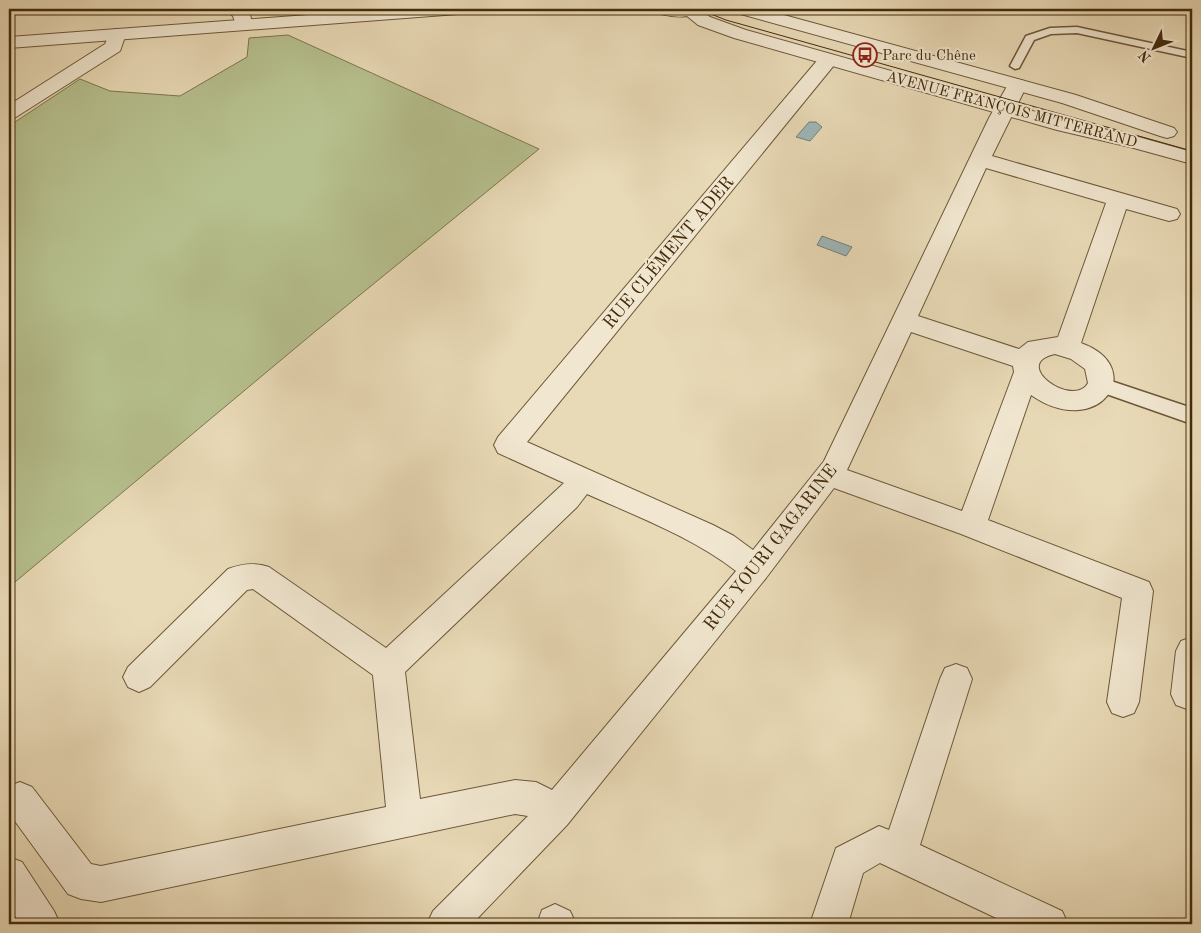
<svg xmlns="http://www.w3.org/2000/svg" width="1201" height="933" font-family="'Old Standard TT',serif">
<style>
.green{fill:#b6c08e;stroke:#7d764e}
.water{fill:#9db7ba;stroke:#797f75}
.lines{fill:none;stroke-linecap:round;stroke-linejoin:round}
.service-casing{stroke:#6d5838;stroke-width:3}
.pedestrian-casing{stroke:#6d5838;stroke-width:3}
.minor-casing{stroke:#6d5838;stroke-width:2}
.tertiary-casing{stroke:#6d5838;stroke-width:2}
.service{fill:#f1e7d0;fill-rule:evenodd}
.pedestrian{fill:#f1e7d0;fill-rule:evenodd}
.minor{fill:#f1e7d0;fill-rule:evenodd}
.tertiary{fill:#f1e7d0;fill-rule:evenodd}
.tram{stroke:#442c0d;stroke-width:1}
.labels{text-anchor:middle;stroke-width:4;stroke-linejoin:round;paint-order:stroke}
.far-poi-label{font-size:15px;fill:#442c0d;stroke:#f1e7d0;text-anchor:start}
.far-street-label{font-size:15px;fill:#442c0d;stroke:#f1e7d0}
.street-label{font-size:18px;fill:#442c0d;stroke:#f1e7d0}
</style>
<rect width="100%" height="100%" fill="#e9dab7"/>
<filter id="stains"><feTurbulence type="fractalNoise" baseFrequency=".004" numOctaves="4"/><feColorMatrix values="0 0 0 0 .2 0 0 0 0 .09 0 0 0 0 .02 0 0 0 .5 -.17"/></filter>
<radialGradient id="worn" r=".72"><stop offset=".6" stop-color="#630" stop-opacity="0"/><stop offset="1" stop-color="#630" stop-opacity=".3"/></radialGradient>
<polygon class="green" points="288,35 539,149 317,330 9,587 9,126 80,79 110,91 180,96 247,57 249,38"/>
<g class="water">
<polygon points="809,122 816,122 822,127 810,141 796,137"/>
<polygon points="822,236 852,247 846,256 817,245"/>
</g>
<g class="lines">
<g class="service-casing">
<polygon id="service" points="1077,27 1192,52 1192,58 1077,33 1051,34 1034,40 1019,68 1015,69 1010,66 1026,36 1050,28"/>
</g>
<g class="pedestrian-casing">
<polygon id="pedestrian" points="1102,378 1192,408 1192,424 1095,390 1092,385 1095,380"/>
</g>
<g class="minor-casing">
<g id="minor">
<polygon points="224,9 245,9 250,14 252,24 249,28 243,29 237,28 233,16"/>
<polygon points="117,29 123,30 126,34 120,51 16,117 9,119 9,105 105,44 111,30"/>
<path d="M828 54 835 56 837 60 835 64 527 442 713 525 734 536 753 550 824 461 989 118 1010 81 1017 79 1024 81 1027 85 992 156 1177 209 1180 214 1177 219 1169 221 1126 209 1081 343C1150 368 1098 442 1031 395L988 520 1149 582 1153 591 1139 702 1134 713 1123 717 1112 713 1107 702 1122 598 961 534 834 488 766 578 567 825 472 924H427L433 911 528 816 515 814 101 902 81 899 68 894 9 813V786L20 782 32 787 91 864 101 866 386 807 373 675 253 589 247 590 150 687 139 692 128 687 123 677 128 667 228 569C242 564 255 562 269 567L386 648 564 483 498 453 494 445 498 437 821 56ZM986 168 1106 203 1058 337 1028 342 1019 349 918 316ZM911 332 1013 366 1014 372 962 511 847 470ZM1055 354 1071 359 1085 369 1088 383C1074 409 1009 364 1055 354ZM587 494C638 517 692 537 736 571L552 790 536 782 515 780 420 799 405 672 577 507Z"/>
<polygon points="1192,637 1192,707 1187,709 1176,705 1171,694 1176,651 1181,641"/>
<polygon points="956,664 967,668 972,679 920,845 1062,911 1068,924 1009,924 880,863 863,873 848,924 810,924 836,848 879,826 889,830 940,679 945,668"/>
<polygon points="9,857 22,862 54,911 60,924 20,924 9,907"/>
<polygon points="555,904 570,911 576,924 537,924 542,910"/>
</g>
</g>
<g class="tertiary-casing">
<g id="tertiary">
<polygon points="390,9 467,9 464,13 458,14 9,48 9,37"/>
<path d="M653 9H712L709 13 706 14 710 17 746 30 1068 121 1135 136 1192 152V164L1130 147 1057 130 734 38 698 25 687 16C676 18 666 15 656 13Z"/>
<polygon points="734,9 762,9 1076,95 1174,128 1177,132 1174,136 1167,138 1160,136 1062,103 737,13"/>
</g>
</g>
<use href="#service" class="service"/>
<use href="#pedestrian" class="pedestrian"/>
<use href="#minor" class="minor"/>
<use href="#tertiary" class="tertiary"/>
<polyline class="tram" points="698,9 726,20 1192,151"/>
</g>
<defs>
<g id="bus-ring" transform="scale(1.25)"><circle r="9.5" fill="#f1e7d0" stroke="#8f2418" stroke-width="1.5"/><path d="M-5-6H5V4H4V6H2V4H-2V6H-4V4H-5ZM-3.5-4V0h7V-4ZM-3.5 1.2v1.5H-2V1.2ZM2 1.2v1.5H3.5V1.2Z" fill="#8f2418"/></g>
</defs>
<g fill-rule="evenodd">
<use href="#bus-ring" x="865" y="55"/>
</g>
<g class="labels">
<g class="far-poi-label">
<text x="882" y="60">Parc du Chêne</text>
</g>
<g class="far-street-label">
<text transform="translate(1012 109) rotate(15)" y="5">AVENUE FRANÇOIS MITTERRAND</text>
</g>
<g class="street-label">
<text transform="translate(668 252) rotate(-50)" y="6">RUE CLÉMENT ADER</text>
<text transform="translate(770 547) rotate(-52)" y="6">RUE YOURI GAGARINE</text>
</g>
</g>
<rect width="1201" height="933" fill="none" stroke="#e9dab7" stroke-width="30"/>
<rect x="10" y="10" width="1181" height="913" fill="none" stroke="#442c0d" stroke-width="2.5"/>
<rect x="15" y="15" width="1171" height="903" fill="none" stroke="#442c0d"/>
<g transform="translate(1154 48) rotate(227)" stroke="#f1e7d0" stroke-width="4" paint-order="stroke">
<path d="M0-4L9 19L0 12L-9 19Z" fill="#442c0d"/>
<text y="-8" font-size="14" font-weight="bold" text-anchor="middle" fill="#442c0d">N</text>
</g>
<rect width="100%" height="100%" filter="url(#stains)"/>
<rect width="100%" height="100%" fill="url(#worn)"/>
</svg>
